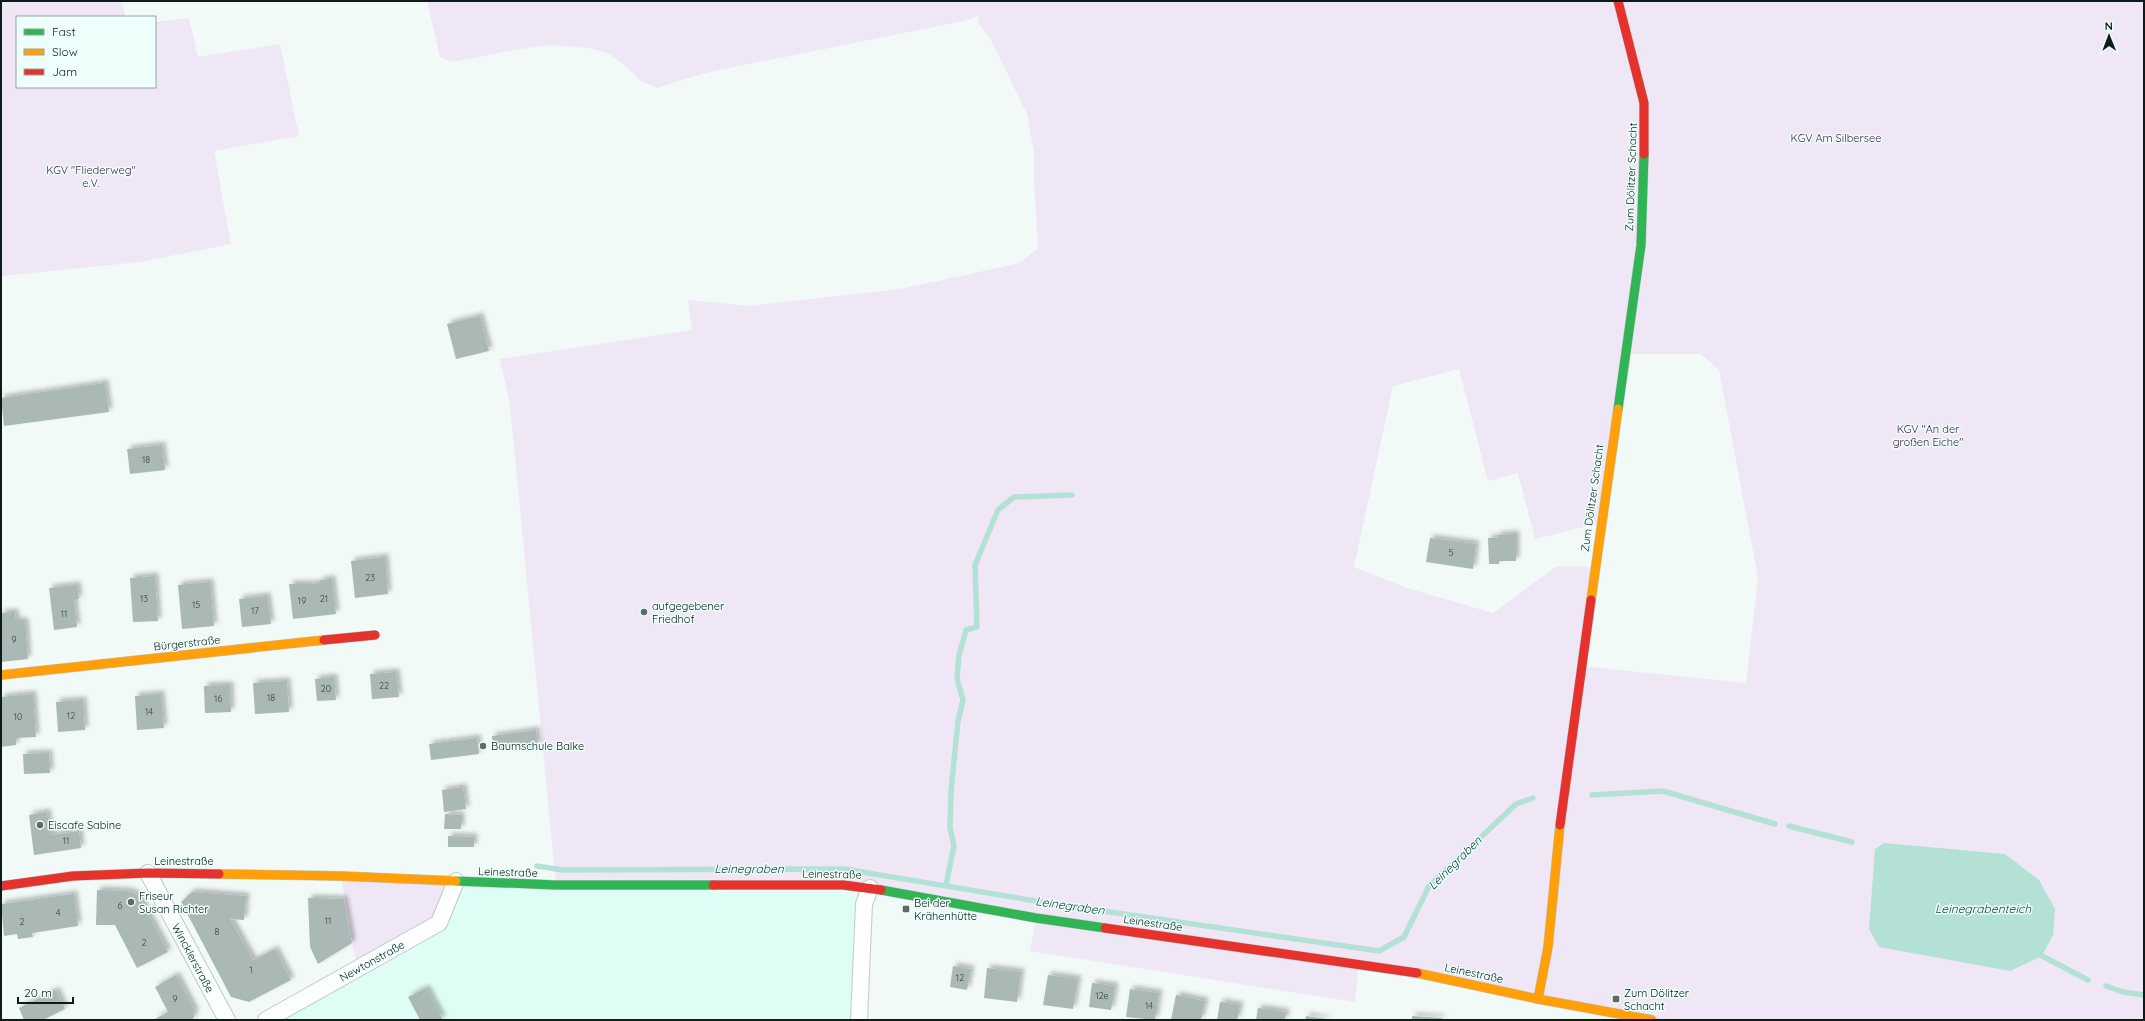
<svg xmlns="http://www.w3.org/2000/svg" width="2145" height="1021" font-family="Quicksand,sans-serif">
<style>
.built{fill:#defdf5}
.green{fill:#efe7f5;fill-rule:evenodd}
.water{fill:#b4e1d6}
.lines{fill:none;stroke-linecap:round;stroke-linejoin:round}
.stream{stroke:#b4e1d6;stroke-width:5.5}
.building{fill:#aab9b6;filter:url(#shadow)}
.street-casing{stroke:#bfcac8;stroke-width:18}
.fast-casing{stroke:#bfcac8;stroke-width:10}
.slow-casing{stroke:#bfcac8;stroke-width:10}
.jam-casing{stroke:#bfcac8;stroke-width:10}
.street{stroke:#fdfefe;stroke-width:16}
.fast{stroke:#30b455;stroke-width:9}
.slow{stroke:#ff9f0a;stroke-width:9}
.jam{stroke:#e5322d;stroke-width:9}
.poi-dot{fill:#5d6a67;stroke:#eefefa;stroke-width:1.5}
.labels{text-anchor:middle;stroke-width:3;stroke-linejoin:round;paint-order:stroke}
.number-label{font-size:9px;fill:#344340}
.park-label{font-size:11px;fill:#431b4c;stroke:#eefefa}
.street-label{font-size:11px;fill:#0d1c19;stroke:#eefefa}
.poi-label{font-size:11px;fill:#0d1c19;stroke:#eefefa;text-anchor:start}
.water-label{font-size:12px;font-style:italic;fill:#12463d;stroke:#eefefa}
</style>
<defs>
<filter id="shadow"><feDropShadow dx="3.5" dy="-3.5" stdDeviation="2" flood-color="#0004"/></filter>
</defs>
<rect width="100%" height="100%" fill="#f2faf8"/>
<polygon class="built" points="456,881 870,888 859,1020 266,1020 425,931"/>
<g class="green">
<polygon points="1,1 121,1 126,17 17,17 17,87 155,87 155,22 189,18 198,57 280,44 299,136 214,151 231,244 140,262 1,276"/>
<path d="M427 1H2144V1020H1652L1359 964 1355 1002 1030 951 1036 918 870 888 556 885 510 405 500 359 692 330 688 300 749 306 900 289 1020 263 1038 248 1034 182V153L1027 114 991 40 979 24 978 16 964 21 749 64 705 73 657 88 641 81 622 63 607 53 588 48 551 45 514 50 452 62 440 57ZM1625 354H1701L1719 370 1758 578 1746 683 1581 666 1595 567 1557 566 1493 613 1407 588 1354 567 1393 386 1459 369 1488 481 1518 473 1535 539 1601 523Z"/>
<polygon points="341,876 456,881 439,923 357,969"/>
</g>
<polygon class="water" points="1884,843 2005,854 2039,880 2055,909 2053,935 2042,956 2010,971 1879,947 1869,929 1875,849"/>
<g class="lines">
<g class="stream">
<polyline points="1592,795 1663,791 1775,824"/>
<polyline points="1789,826 1852,842"/>
<polyline points="537,866 563,870 844,869 1048,903 1379,951 1404,937 1429,886 1516,804 1533,798"/>
<polyline points="946,885 954,846 950,828 951,791 958,721 963,700 957,679 959,655 966,630 977,627 975,565 998,510 1014,497 1072,495"/>
<polyline points="2042,956 2088,980"/>
<polyline points="2106,986 2123,992 2144,995"/>
</g>
</g>
<g class="building">
<polygon points="480,316 489,351 456,359 447,324"/>
<polygon points="105,383 109,412 4,426 1,398"/>
<polygon points="162,445 165,470 130,474 127,449"/>
<polygon points="1516,534 1516,561 1499,561 1499,564 1489,564 1488,538 1498,538 1497,535"/>
<polygon points="1430,538 1476,544 1473,569 1426,562"/>
<polygon points="385,557 388,594 355,598 351,561"/>
<polygon points="155,576 158,621 133,622 130,578"/>
<polygon points="332,579 336,614 293,619 289,584 311,584 320,583 320,580"/>
<polygon points="210,582 214,626 182,629 178,585"/>
<polygon points="77,585 79,599 74,600 77,627 54,630 49,588"/>
<polygon points="267,596 271,624 242,627 239,599"/>
<polygon points="15,612 16,621 25,621 28,659 1,662 1,613"/>
<polygon points="396,672 399,697 372,699 370,674"/>
<polygon points="334,677 336,700 317,701 315,679"/>
<polygon points="287,681 289,712 255,714 253,683"/>
<polygon points="230,685 231,712 205,713 204,686"/>
<polygon points="33,694 36,737 16,738 16,745 1,747 1,697"/>
<polygon points="161,694 164,728 137,730 135,696"/>
<polygon points="83,700 85,730 58,732 56,702"/>
<polygon points="536,730 538,746 494,751 492,736"/>
<polygon points="477,738 479,754 431,760 429,744"/>
<polygon points="49,753 50,773 24,774 23,754"/>
<polygon points="463,787 466,809 444,812 442,790"/>
<polygon points="47,812 51,835 79,831 81,848 34,855 29,815"/>
<polygon points="445,814 461,815 461,829 444,829"/>
<polygon points="448,836 474,837 474,847 448,847"/>
<polygon points="97,890 127,891 138,895 168,952 137,968 115,925 96,925"/>
<polygon points="192,892 246,896 244,920 230,919 253,960 275,949 291,980 249,1002 231,997 181,902"/>
<polygon points="74,894 78,926 32,933 33,937 18,939 17,934 4,936 1,904"/>
<polygon points="308,898 344,899 352,943 318,964 310,947"/>
<polygon points="953,966 971,969 967,990 950,987"/>
<polygon points="987,968 1021,972 1017,1002 984,998"/>
<polygon points="176,975 195,1011 193,1020 153,1020 168,1012 155,987"/>
<polygon points="1048,975 1078,979 1073,1009 1043,1005"/>
<polygon points="1092,983 1115,986 1111,1010 1089,1007"/>
<polygon points="426,988 443,1020 420,1020 408,997"/>
<polygon points="1130,989 1159,993 1155,1020 1126,1017"/>
<polygon points="56,990 65,1009 43,1020 24,1020 19,1008"/>
<polygon points="1176,995 1205,1001 1201,1020 1171,1020"/>
<polygon points="1220,1002 1240,1005 1237,1020 1217,1020"/>
<polygon points="1258,1008 1286,1012 1285,1020 1256,1020"/>
<polygon points="1306,1016 1327,1019 1327,1020 1305,1020"/>
<polygon points="1412,1016 1442,1018 1442,1020 1412,1020"/>
</g>
<g class="lines">
<g class="street-casing">
<g id="street">
<polyline points="148,873 227,1020"/>
<polyline points="266,1020 439,923 456,881"/>
<polyline points="859,1020 864,904 870,888"/>
</g>
</g>
<g class="fast-casing">
<g id="fast">
<polyline points="1618,409 1641,245 1644,154"/>
<polyline points="456,881 556,885 713,885"/>
<polyline points="881,890 1036,918 1105,928"/>
</g>
</g>
<g class="slow-casing">
<g id="slow">
<polyline points="1591,600 1618,409"/>
<polyline points="1,675 324,640"/>
<polyline points="219,874 341,876 456,881"/>
<polyline points="1417,973 1538,999 1652,1020"/>
<polyline points="1538,999 1548,947 1560,825"/>
</g>
</g>
<g class="jam-casing">
<g id="jam">
<polyline points="1618,1 1644,103 1644,154"/>
<polyline points="324,640 375,635"/>
<polyline points="1560,825 1591,600"/>
<polyline points="713,885 843,885 881,890"/>
<polyline points="1,886 73,876 148,873 219,874"/>
<polyline points="1105,928 1417,973"/>
</g>
</g>
<use href="#street" class="street"/>
<use href="#fast" class="fast"/>
<use href="#slow" class="slow"/>
<use href="#jam" class="jam"/>
</g>
<g class="poi-dot">
<circle cx="644" cy="612" r="4"/>
<circle cx="483" cy="746" r="4"/>
<circle cx="40" cy="825" r="4"/>
<circle cx="131" cy="902" r="4"/>
<rect x="902" y="905" width="8" height="8" rx="2"/>
<rect x="1612" y="995" width="8" height="8" rx="2"/>
</g>
<g class="labels">
<g class="number-label">
<text x="146" y="463">18</text>
<text x="1451" y="556">5</text>
<text x="370" y="581">23</text>
<text x="144" y="602">13</text>
<text x="324" y="602">21</text>
<text x="302" y="604">19</text>
<text x="196" y="608">15</text>
<text x="255" y="614">17</text>
<text x="64" y="617">11</text>
<text x="14" y="643">9</text>
<text x="384" y="689">22</text>
<text x="326" y="692">20</text>
<text x="271" y="701">18</text>
<text x="218" y="702">16</text>
<text x="149" y="715">14</text>
<text x="71" y="719">12</text>
<text x="18" y="720">10</text>
<text x="66" y="844">11</text>
<text x="120" y="909">6</text>
<text x="58" y="916">4</text>
<text x="328" y="924">11</text>
<text x="22" y="925">2</text>
<text x="217" y="935">8</text>
<text x="144" y="946">2</text>
<text x="251" y="973">1</text>
<text x="960" y="981">12</text>
<text x="1102" y="999">12e</text>
<text x="175" y="1002">9</text>
<text x="1149" y="1009">14</text>
</g>
<g class="park-label">
<text x="1836" y="142">KGV Am Silbersee</text>
<text x="91" y="174">KGV "Fliederweg"<tspan x="91" dy="13">e.V.</tspan></text>
<text x="1928" y="433">KGV "An der<tspan x="1928" dy="13">großen Eiche"</tspan></text>
</g>
<g class="street-label">
<text transform="translate(1631 177) rotate(-88)" y="4">Zum Dölitzer Schacht</text>
<text transform="translate(1592 498) rotate(-82)" y="4">Zum Dölitzer Schacht</text>
<text transform="translate(187 643) rotate(-6)" y="4">Bürgerstraße</text>
<text x="184" y="865">Leinestraße</text>
<text transform="translate(508 872) rotate(2)" y="4">Leinestraße</text>
<text transform="translate(832 874) rotate(1)" y="4">Leinestraße</text>
<text transform="translate(1153 923) rotate(8)" y="4">Leinestraße</text>
<text transform="translate(193 958) rotate(62)" y="4">Wincklerstraße</text>
<text transform="translate(372 961) rotate(-29)" y="4">Newtonstraße</text>
<text transform="translate(1474 973) rotate(12)" y="4">Leinestraße</text>
</g>
<g class="poi-label">
<text x="652" y="610">aufgegebener<tspan x="652" dy="13">Friedhof</tspan></text>
<text x="491" y="750">Baumschule Balke</text>
<text x="48" y="829">Eiscafe Sabine</text>
<text x="139" y="900">Friseur<tspan x="139" dy="13">Susan Richter</tspan></text>
<text x="914" y="907">Bei der<tspan x="914" dy="13">Krähenhütte</tspan></text>
<text x="1624" y="997">Zum Dölitzer<tspan x="1624" dy="13">Schacht</tspan></text>
</g>
<g class="water-label">
<text transform="translate(1455 863) rotate(-45)" y="4">Leinegraben</text>
<text x="749" y="873">Leinegraben</text>
<text transform="translate(1070 906) rotate(8)" y="4">Leinegraben</text>
<text x="1983" y="913">Leinegrabenteich</text>
</g>
</g>
<rect width="2145" height="1021" fill="none" stroke="#0d1c19" stroke-width="4"/>
<rect x="16" y="16" width="140" height="72" fill="#eefefa" stroke="#94a4a0"/>
<rect x="24" y="29" width="20" height="6" fill="#30b455" stroke="#94a4a0"/>
<text x="52" y="36" font-size="12" fill="#0d1c19">Fast</text>
<rect x="24" y="49" width="20" height="6" fill="#ff9f0a" stroke="#94a4a0"/>
<text x="52" y="56" font-size="12" fill="#0d1c19">Slow</text>
<rect x="24" y="69" width="20" height="6" fill="#e5322d" stroke="#94a4a0"/>
<text x="52" y="76" font-size="12" fill="#0d1c19">Jam</text>
<g transform="translate(2109 36) rotate(359)" stroke="#eefefa" stroke-width="3" paint-order="stroke">
<path d="M0-3L7 15L0 10L-7 15Z" fill="#0d1c19"/>
<text y="-6" font-size="11" font-weight="bold" text-anchor="middle" fill="#0d1c19">N</text>
</g>
<path d="M18 997v6h55v-6" fill="none" stroke="#0d1c19" stroke-width="2"/>
<text x="24" y="997" font-size="12" fill="#0d1c19" stroke="#eefefa" stroke-width="3" paint-order="stroke">20 m</text>
</svg>
